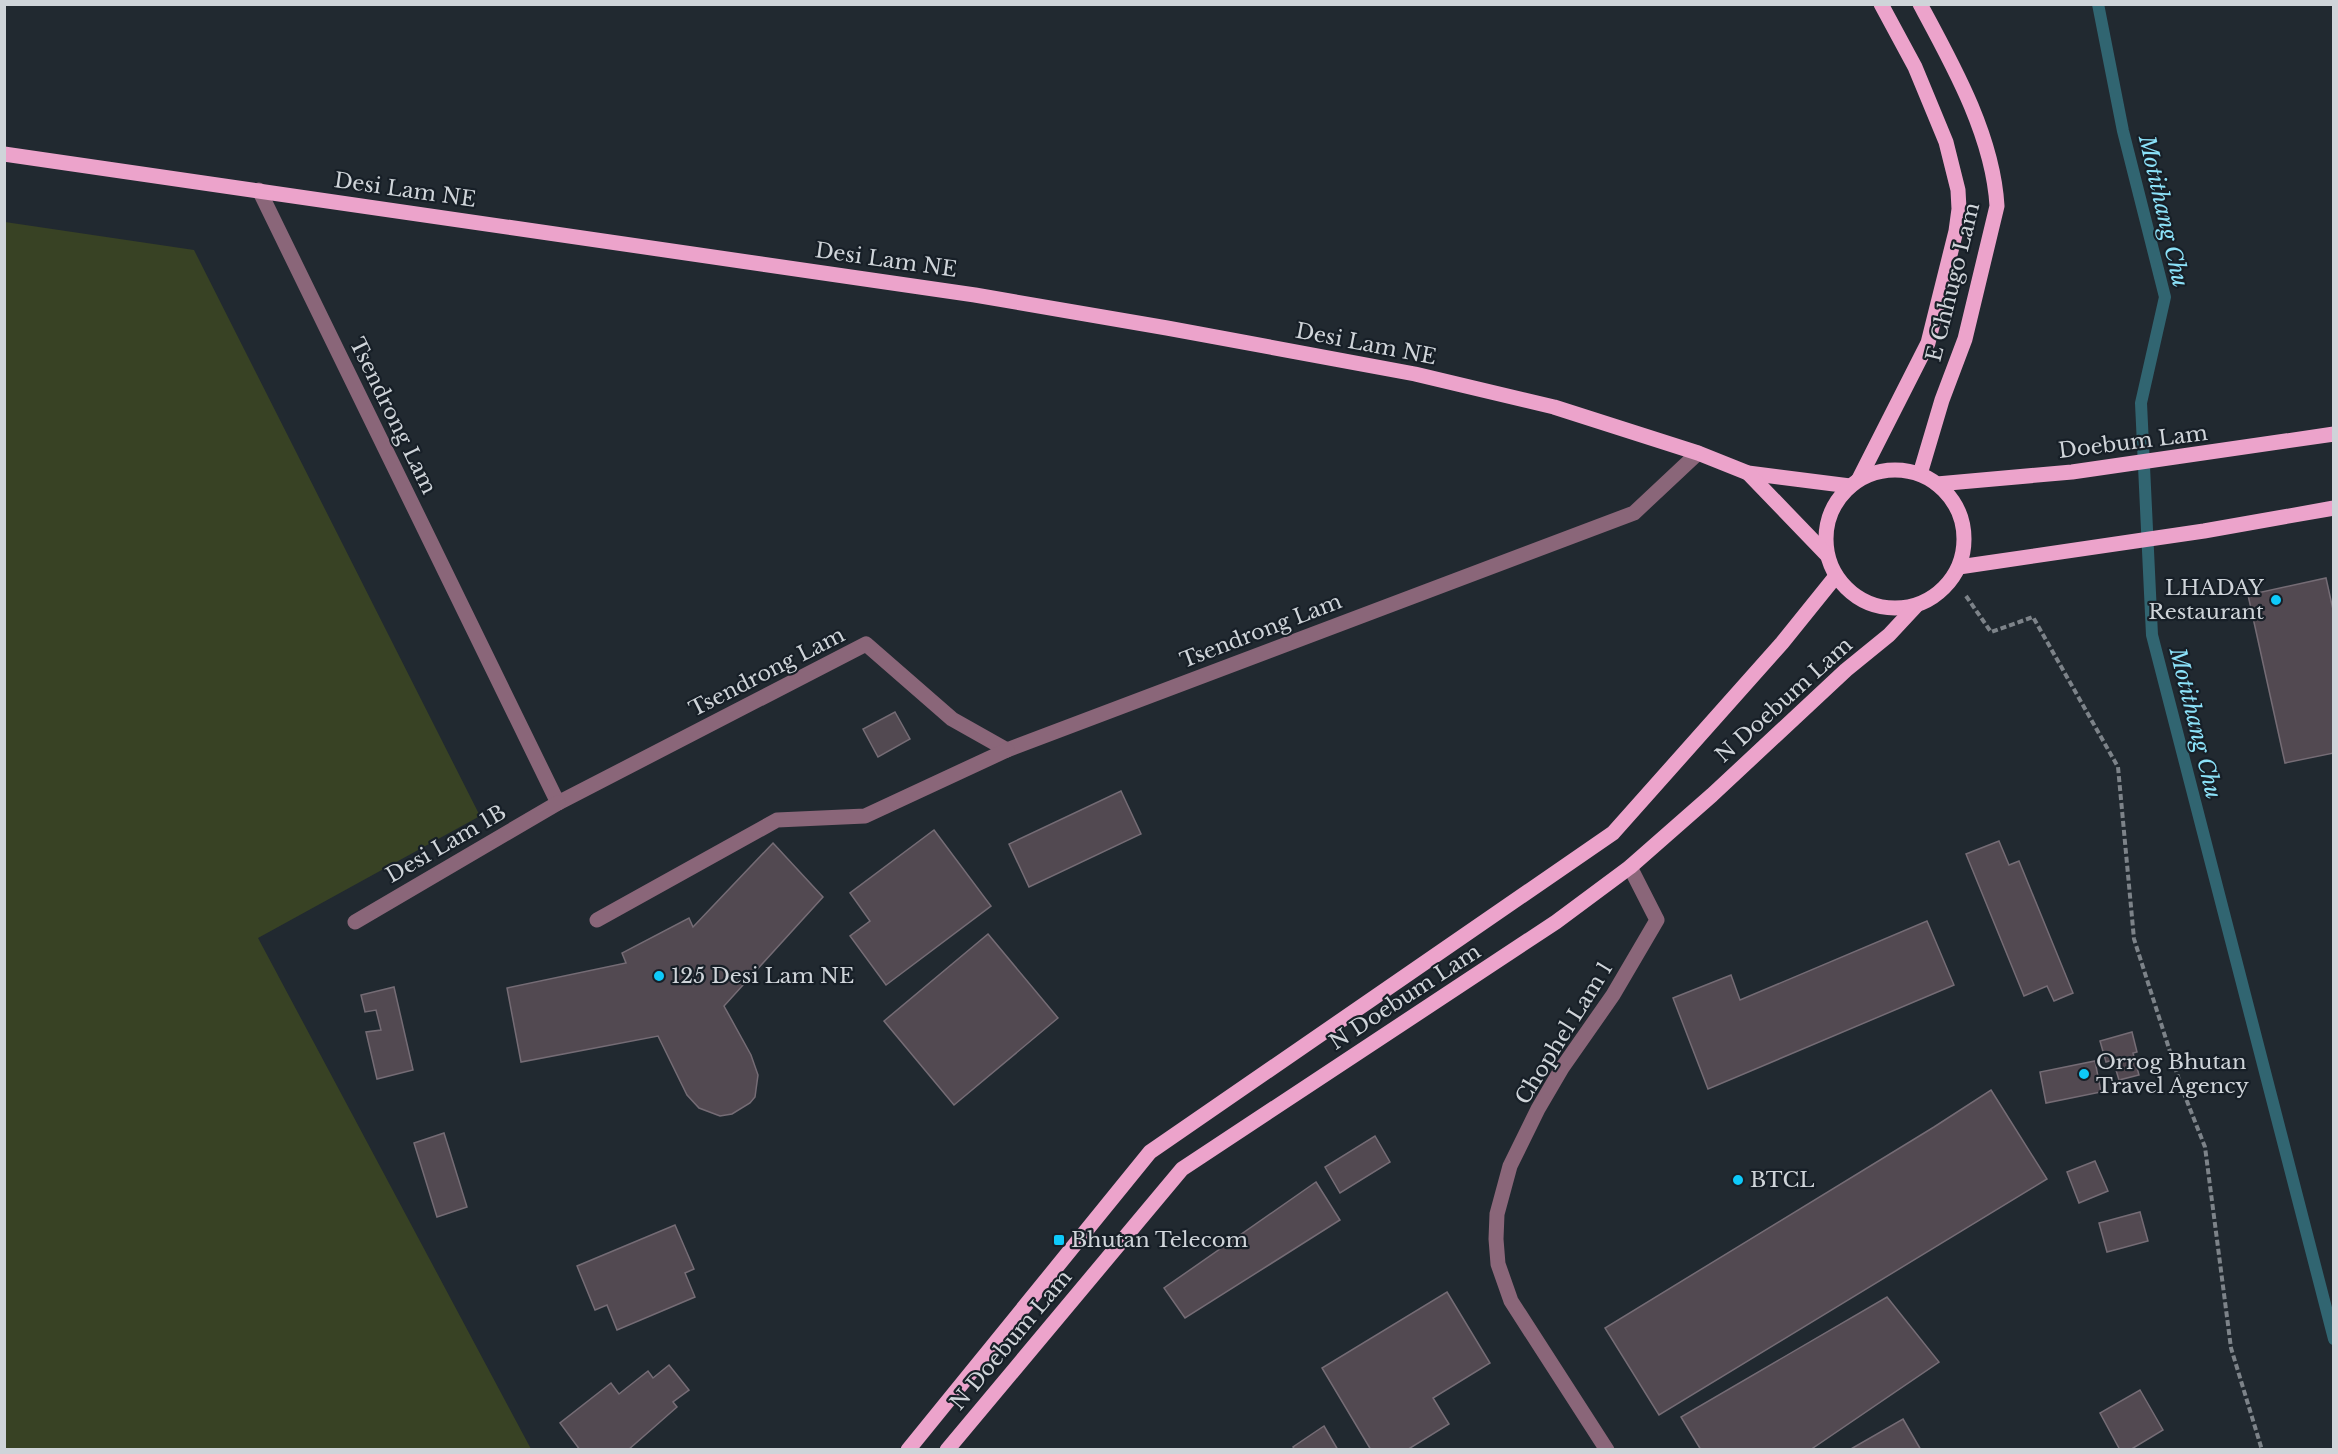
<svg xmlns="http://www.w3.org/2000/svg" width="2338" height="1454" font-family="'Libre Baskerville',serif">
<style>
.green{fill:#384224}
.lines{fill:none;stroke-linecap:round;stroke-linejoin:round}
.stream{stroke:#316571;stroke-width:12}
.building{fill:#524951;stroke:#756c75;stroke-width:1.5}
.path{stroke:#7d8389;stroke-width:4;stroke-dasharray:6 3;stroke-linecap:butt}
.minor{stroke:#8a6679;stroke-width:15}
.major{stroke:#eca3cb;stroke-width:15}
.poi-dot{fill:#0ecafa;stroke:#171f27;stroke-width:2}
.labels{text-anchor:middle;stroke-width:4.5;stroke-linejoin:round;paint-order:stroke}
.street-label{font-size:21px;fill:#cfd4d9;stroke:#171f27}
.poi-label{font-size:21px;fill:#cfd4d9;stroke:#171f27;text-anchor:start}
.water-label{font-size:22px;font-style:italic;fill:#8ce2f9;stroke:#171f27}
</style>
<rect width="100%" height="100%" fill="#212930"/>
<polygon class="green" points="5,222 194,250 480,816 258,938 531,1449 5,1449"/>
<g class="lines">
<polyline class="stream" points="2098,4 2123,131 2165,297 2141,403 2152,635 2334,1339"/>
</g>
<g class="building">
<polygon points="2326,578 2334,614 2334,753 2285,763 2248,595"/>
<polygon points="895,712 910,739 878,757 863,729"/>
<polygon points="1121,791 1141,834 1029,887 1009,844"/>
<polygon points="934,830 991,906 886,985 850,936 870,921 850,893"/>
<polygon points="1999,841 2009,865 2019,861 2073,993 2054,1001 2047,986 2024,996 1966,854"/>
<polygon points="773,843 823,897 724,1006 751,1055 758,1075 755,1097 750,1103 732,1114 720,1116 699,1108 687,1095 658,1036 521,1062 507,988 626,963 622,953 689,918 693,927"/>
<polygon points="1927,921 1954,985 1708,1089 1673,998 1731,975 1740,1000"/>
<polygon points="988,934 1058,1018 954,1105 884,1021"/>
<polygon points="394,987 413,1070 377,1079 366,1032 381,1030 376,1010 365,1012 361,995"/>
<polygon points="2132,1032 2137,1052 2133,1053 2139,1075 2119,1080 2113,1060 2106,1062 2100,1041"/>
<polygon points="2095,1061 2101,1092 2046,1103 2040,1072"/>
<polygon points="1991,1090 2047,1179 1659,1415 1605,1328 1934,1127"/>
<polygon points="444,1133 467,1207 437,1217 414,1143"/>
<polygon points="1375,1136 1390,1162 1340,1193 1325,1167"/>
<polygon points="2095,1161 2108,1191 2079,1203 2067,1172"/>
<polygon points="1316,1182 1340,1220 1185,1318 1164,1288"/>
<polygon points="2140,1212 2148,1241 2107,1252 2099,1223"/>
<polygon points="675,1225 694,1269 685,1273 695,1297 617,1330 607,1305 595,1310 577,1266"/>
<polygon points="1447,1292 1490,1363 1433,1398 1449,1424 1407,1450 1371,1450 1322,1368"/>
<polygon points="1887,1297 1939,1362 1810,1450 1701,1450 1681,1417"/>
<polygon points="669,1365 689,1390 673,1402 677,1407 628,1450 580,1450 560,1423 611,1383 619,1394 648,1371 653,1378"/>
<polygon points="2140,1390 2163,1430 2130,1450 2120,1450 2100,1413"/>
<polygon points="1903,1419 1921,1450 1849,1450"/>
<polygon points="1324,1426 1338,1450 1295,1450 1293,1447"/>
</g>
<g class="lines">
<polyline class="path" points="1966,596 1991,632 2033,617 2118,767 2134,939 2181,1086 2205,1147 2231,1348 2262,1450"/>
<g class="minor">
<polyline points="259,190 558,803 866,644 952,719 1007,750 1634,513 1698,453"/>
<polyline points="597,920 777,820 865,816 1007,750"/>
<polyline points="355,922 558,803"/>
<polyline points="1607,1450 1511,1301 1498,1264 1496,1239 1497,1214 1510,1166 1538,1109 1562,1068 1613,995 1657,920 1630,867"/>
</g>
<g class="major">
<polyline points="4,154 975,295 1167,328 1415,374 1554,407 1698,453 1748,473 1850,486"/>
<circle cx="1895" cy="539" r="69"/>
<polyline points="1748,473 1827,555"/>
<path d="M1920 474 1942 400 1965 339 1997 206C1993 136 1953 65 1920 4"/>
<polyline points="1859,479 1928,343 1956,231 1959,209 1958,190 1946,142 1915,67 1881,4"/>
<polyline points="1937,484 2072,472 2334,434"/>
<polyline points="1959,567 2204,531 2334,508"/>
<polyline points="908,1450 1150,1152 1613,833 1782,643 1836,576"/>
<polyline points="947,1450 1182,1169 1556,922 1630,867 1712,795 1846,670 1889,635 1916,606"/>
</g>
</g>
<g class="poi-dot">
<circle cx="2276" cy="600" r="6"/>
<circle cx="659" cy="976" r="6"/>
<circle cx="2084" cy="1074" r="6"/>
<circle cx="1738" cy="1180" r="6"/>
<rect x="1053" y="1234" width="12" height="12" rx="3"/>
</g>
<g class="labels">
<g class="street-label">
<text transform="translate(405 190) rotate(8)" y="7">Desi Lam NE</text>
<text transform="translate(886 260) rotate(8)" y="7">Desi Lam NE</text>
<text transform="translate(1953 282) rotate(-76)" y="7">E Chhugo Lam</text>
<text transform="translate(1366 344) rotate(11)" y="7">Desi Lam NE</text>
<text transform="translate(393 416) rotate(64)" y="7">Tsendrong Lam</text>
<text transform="translate(2133 442) rotate(-7)" y="7">Doebum Lam</text>
<text transform="translate(1261 631) rotate(-21)" y="7">Tsendrong Lam</text>
<text transform="translate(767 672) rotate(-27)" y="7">Tsendrong Lam</text>
<text transform="translate(1784 700) rotate(-42)" y="7">N Doebum Lam</text>
<text transform="translate(446 844) rotate(-30)" y="7">Desi Lam 1B</text>
<text transform="translate(1405 997) rotate(-33)" y="7">N Doebum Lam</text>
<text transform="translate(1564 1033) rotate(-58)" y="7">Chophel Lam 1</text>
<text transform="translate(1011 1340) rotate(-50)" y="7">N Doebum Lam</text>
</g>
<g class="poi-label">
<text x="2264" y="595" text-anchor="end">LHADAY<tspan x="2264" dy="24">Restaurant</tspan></text>
<text x="671" y="983">125 Desi Lam NE</text>
<text x="2096" y="1069">Orrog Bhutan<tspan x="2096" dy="24">Travel Agency</tspan></text>
<text x="1750" y="1187">BTCL</text>
<text x="1071" y="1247">Bhutan Telecom</text>
</g>
<g class="water-label">
<text transform="translate(2164 211) rotate(77)" y="8">Motithang Chu</text>
<text transform="translate(2196 723) rotate(76)" y="8">Motithang Chu</text>
</g>
</g>
<rect width="2338" height="1454" fill="none" stroke="#cfd4d9" stroke-width="12"/>
</svg>
